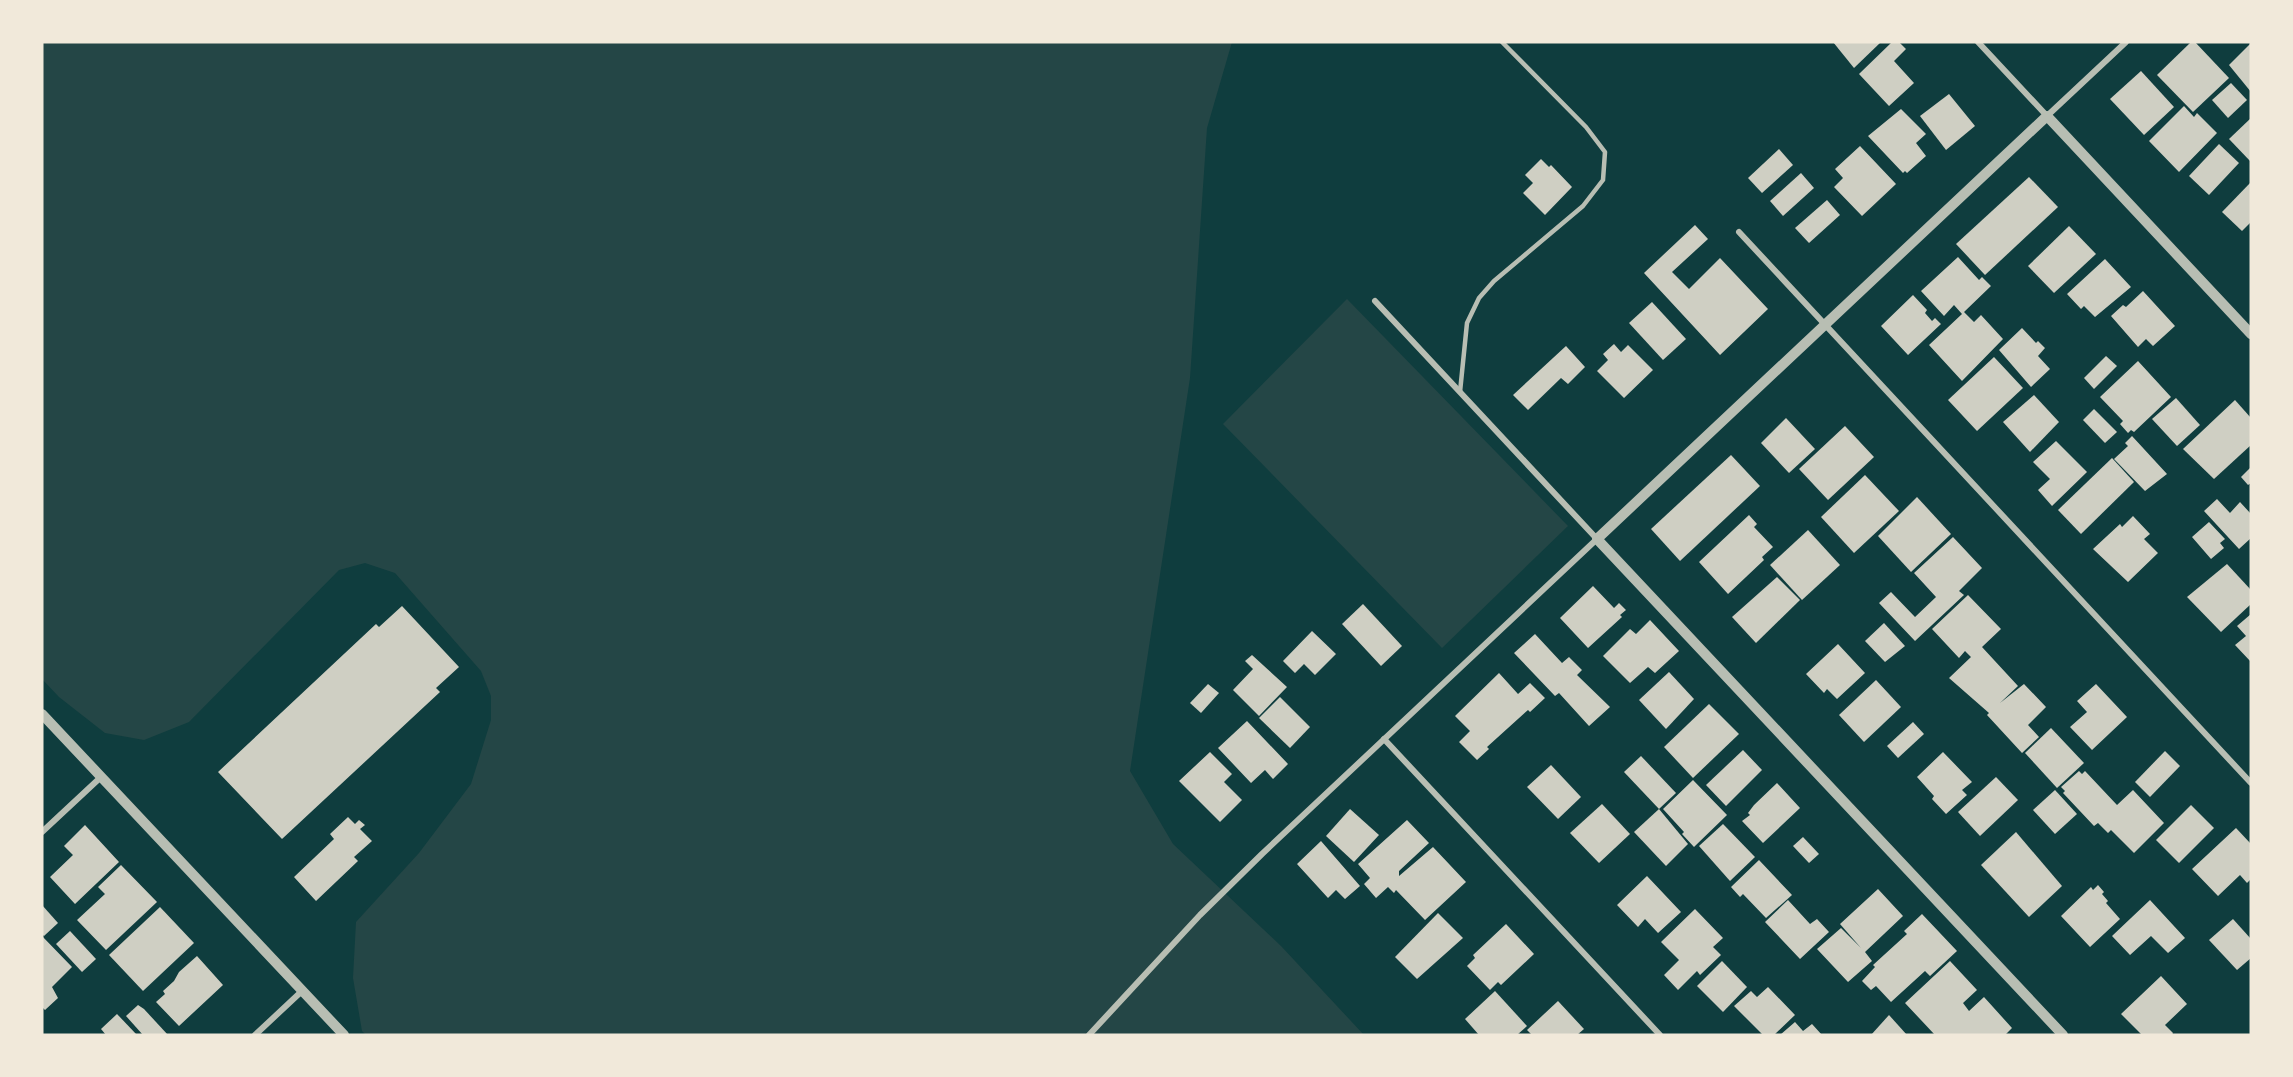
<svg xmlns="http://www.w3.org/2000/svg" width="2293" height="1077" font-family="Manrope,sans-serif">
<style>
.green{fill:#244646}
.building{fill:#cfcfc3}
.lines{fill:none;stroke-linecap:round;stroke-linejoin:round}
.service{stroke:#b8beb3;stroke-width:4.5}
.minor{stroke:#b8beb3;stroke-width:6}
.tertiary{stroke:#b8beb3;stroke-width:10}
</style>
<rect width="100%" height="100%" fill="#0f3d3e"/>
<g class="green">
<polygon points="42,42 1232,42 1207,128 1190,378 1130,771 1173,844 1281,946 1364,1035 366,1035 362,1031 353,978 356,922 419,853 471,784 491,720 491,696 481,671 395,573 365,563 339,570 189,722 144,740 105,733 59,697 42,679"/>
<polygon points="1347,299 1568,526 1442,648 1223,424"/>
</g>
<g class="building">
<polygon points="1833,42 1881,42 1854,68"/>
<polygon points="1892,42 1899,42 1906,49 1894,61 1914,83 1889,106 1859,74"/>
<polygon points="2191,42 2195,42 2229,78 2193,112 2157,75"/>
<polygon points="2251,43 2251,92 2229,65"/>
<polygon points="2141,71 2174,107 2144,135 2110,99"/>
<polygon points="2231,83 2247,100 2228,118 2212,100"/>
<polygon points="1949,94 1975,126 1946,150 1920,116"/>
<polygon points="2184,106 2194,117 2197,113 2217,133 2179,172 2149,141"/>
<polygon points="1901,109 1926,134 1916,143 1926,156 1907,173 1905,171 1903,173 1868,136"/>
<polygon points="2251,118 2251,162 2229,139"/>
<polygon points="2219,144 2239,163 2209,195 2189,176"/>
<polygon points="1860,146 1896,184 1862,216 1834,187 1843,178 1835,169"/>
<polygon points="1779,149 1793,165 1762,193 1748,178"/>
<polygon points="1541,159 1549,167 1551,165 1572,187 1545,215 1523,193 1533,183 1525,175"/>
<polygon points="1801,173 1814,188 1783,216 1770,201"/>
<polygon points="2029,177 2058,207 1985,275 1956,244"/>
<polygon points="2251,182 2251,222 2242,231 2222,212"/>
<polygon points="1827,200 1840,215 1809,243 1795,228"/>
<polygon points="1695,225 1708,239 1672,272 1689,289 1720,258 1768,309 1720,355 1644,273"/>
<polygon points="2069,226 2096,254 2054,293 2028,266"/>
<polygon points="1958,257 1979,280 1982,277 1991,286 1964,312 1974,322 1981,315 2003,339 1962,381 1929,345 1962,314 1954,305 1944,316 1921,291"/>
<polygon points="2105,259 2131,287 2095,317 2084,306 2081,309 2067,294"/>
<polygon points="2143,291 2175,326 2153,346 2146,339 2138,347 2111,316 2123,305 2126,307"/>
<polygon points="1913,295 1927,310 1925,313 1932,321 1935,318 1941,324 1908,355 1881,326"/>
<polygon points="1652,302 1686,339 1663,360 1629,323"/>
<polygon points="2022,328 2036,343 2038,341 2045,348 2038,356 2050,369 2031,387 1999,350"/>
<polygon points="1614,344 1621,352 1628,345 1653,370 1624,398 1597,371 1608,360 1603,354"/>
<polygon points="1566,346 1585,367 1568,384 1561,378 1528,410 1513,395"/>
<polygon points="2106,356 2117,366 2094,389 2084,378"/>
<polygon points="1994,357 2023,388 1977,431 1948,400"/>
<polygon points="2138,361 2171,397 2134,432 2131,430 2128,433 2120,424 2123,421 2100,397"/>
<polygon points="2034,395 2059,422 2030,452 2003,422"/>
<polygon points="2176,398 2200,425 2177,446 2152,419"/>
<polygon points="2235,400 2251,418 2251,445 2214,479 2183,449"/>
<polygon points="2094,409 2117,432 2105,443 2083,420"/>
<polygon points="1786,418 1815,449 1789,473 1761,443"/>
<polygon points="1845,426 1874,457 1828,500 1799,469"/>
<polygon points="2132,436 2167,474 2145,491 2114,459 2128,446 2125,443"/>
<polygon points="2056,441 2087,472 2052,506 2038,490 2050,479 2033,462"/>
<polygon points="1731,455 1760,486 1680,561 1651,529"/>
<polygon points="2112,458 2134,482 2081,534 2058,510"/>
<polygon points="2251,467 2251,483 2248,485 2241,477"/>
<polygon points="1865,475 1899,511 1854,553 1821,517"/>
<polygon points="1917,497 1951,534 1911,572 1878,536"/>
<polygon points="2217,499 2230,513 2240,502 2251,514 2251,538 2239,549 2204,511"/>
<polygon points="1749,515 1757,524 1754,527 1773,547 1762,557 1764,560 1728,594 1699,562"/>
<polygon points="2133,516 2150,534 2144,539 2158,553 2128,582 2093,549 2120,524 2122,527"/>
<polygon points="2209,522 2225,539 2220,543 2224,548 2211,559 2192,537"/>
<polygon points="1808,530 1840,565 1802,600 1770,565"/>
<polygon points="1953,537 1982,568 1959,591 1964,595 1915,641 1879,603 1891,592 1915,617 1936,597 1914,573"/>
<polygon points="2227,564 2251,590 2251,604 2221,632 2187,597"/>
<polygon points="1777,577 1800,600 1756,643 1732,617"/>
<polygon points="1593,586 1614,608 1619,603 1626,610 1620,615 1622,617 1588,648 1560,618"/>
<polygon points="1968,595 2001,629 1982,647 2018,686 2000,703 2024,684 2046,707 2028,725 2039,737 2022,753 1987,715 1989,713 1949,678 1971,657 1965,651 1959,658 1932,629"/>
<polygon points="1363,604 1402,646 1381,666 1342,624"/>
<polygon points="402,606 459,667 436,688 440,692 282,839 218,772 376,624 379,627"/>
<polygon points="2251,614 2251,662 2235,645 2246,636 2237,626"/>
<polygon points="1650,620 1679,651 1655,673 1648,667 1630,683 1603,656 1630,629 1636,634"/>
<polygon points="1884,623 1905,646 1885,662 1865,641"/>
<polygon points="1312,631 1336,654 1315,675 1304,664 1295,673 1283,661"/>
<polygon points="1535,634 1562,663 1569,657 1582,670 1577,675 1610,707 1589,726 1559,693 1555,696 1514,653"/>
<polygon points="1838,644 1865,673 1837,699 1827,689 1824,693 1806,674"/>
<polygon points="1252,655 1287,687 1259,716 1233,690 1253,669 1245,661"/>
<polygon points="1669,672 1694,699 1666,729 1639,700"/>
<polygon points="1499,673 1518,694 1530,683 1545,698 1530,712 1528,710 1487,747 1489,749 1477,760 1459,742 1470,731 1455,716"/>
<polygon points="1876,680 1901,707 1864,742 1839,715"/>
<polygon points="1208,684 1219,693 1201,713 1190,703"/>
<polygon points="2096,684 2127,717 2092,750 2070,727 2087,712 2077,701"/>
<polygon points="1280,697 1310,727 1290,748 1259,718"/>
<polygon points="1709,704 1739,734 1693,778 1664,747"/>
<polygon points="1247,721 1288,764 1273,779 1265,770 1251,783 1218,748"/>
<polygon points="1913,722 1924,734 1898,758 1887,746"/>
<polygon points="2051,728 2084,763 2057,788 2025,753"/>
<polygon points="1743,750 1762,770 1726,806 1706,785"/>
<polygon points="2165,751 2180,766 2150,797 2135,782"/>
<polygon points="1210,752 1232,774 1224,782 1242,800 1220,822 1179,781"/>
<polygon points="1943,752 1972,782 1962,790 1967,795 1946,814 1932,799 1934,796 1917,777"/>
<polygon points="1641,756 1676,793 1659,809 1624,772"/>
<polygon points="1551,765 1581,797 1558,819 1527,787"/>
<polygon points="2079,771 2082,774 2085,771 2117,805 2133,790 2164,823 2134,853 2111,830 2108,833 2098,823 2094,826 2063,793 2065,791 2061,787"/>
<polygon points="1996,777 2018,800 1980,836 1958,812"/>
<polygon points="1693,780 1727,815 1694,847 1682,834 1684,832 1663,809"/>
<polygon points="1777,783 1800,808 1763,843 1742,821 1750,815 1748,813 1754,805"/>
<polygon points="2055,790 2077,814 2055,834 2033,810"/>
<polygon points="1602,804 1630,834 1599,863 1570,833"/>
<polygon points="2191,805 2214,828 2179,863 2156,840"/>
<polygon points="1350,809 1379,835 1354,862 1326,836"/>
<polygon points="1659,809 1688,844 1666,866 1634,832"/>
<polygon points="348,817 355,824 359,820 365,825 360,829 372,841 354,857 358,861 316,901 294,877 334,839 330,834"/>
<polygon points="1407,820 1429,843 1399,871 1399,876 1433,847 1466,882 1425,920 1396,890 1394,893 1388,887 1376,898 1364,884 1370,878 1358,864"/>
<polygon points="1723,824 1755,857 1730,881 1699,846"/>
<polygon points="85,825 119,862 75,904 50,877 73,855 64,846"/>
<polygon points="2236,828 2251,844 2251,879 2247,883 2240,875 2218,896 2192,869"/>
<polygon points="2016,832 2062,886 2029,917 1981,865"/>
<polygon points="1803,837 1819,854 1809,863 1793,846"/>
<polygon points="1321,841 1360,886 1345,899 1336,890 1328,898 1297,864"/>
<polygon points="1759,860 1792,895 1766,918 1743,894 1740,897 1731,887"/>
<polygon points="121,865 157,902 106,950 77,920 105,894 98,887"/>
<polygon points="1647,876 1681,912 1658,933 1645,919 1638,927 1617,905"/>
<polygon points="2098,885 2104,892 2102,894 2108,901 2106,903 2120,919 2090,947 2061,916 2091,887 2093,890"/>
<polygon points="1878,889 1903,916 1865,952 1872,961 1848,982 1817,949 1841,928 1861,948 1840,924"/>
<polygon points="1788,900 1810,924 1817,919 1829,932 1800,959 1765,922"/>
<polygon points="2150,900 2185,938 2168,953 2151,936 2130,955 2112,936"/>
<polygon points="42,905 58,923 44,936 42,934"/>
<polygon points="160,907 194,943 143,991 109,955"/>
<polygon points="1695,909 1723,938 1713,947 1721,955 1700,975 1697,971 1678,990 1664,975 1679,960 1661,942"/>
<polygon points="1438,913 1463,938 1417,979 1395,957"/>
<polygon points="1922,914 1957,951 1930,976 1925,971 1891,1002 1876,986 1871,990 1862,981 1875,967 1873,965 1907,934 1904,931"/>
<polygon points="2233,919 2251,939 2251,958 2237,970 2209,940"/>
<polygon points="1506,924 1534,954 1501,985 1498,982 1490,990 1467,966 1475,958 1473,955"/>
<polygon points="70,931 96,959 82,972 56,944"/>
<polygon points="42,936 72,967 52,987 58,998 45,1010 42,1007"/>
<polygon points="197,956 223,985 179,1026 156,1002 165,994 163,991 174,981 179,972"/>
<polygon points="1722,961 1747,987 1723,1012 1697,986"/>
<polygon points="1950,961 1977,990 1963,1003 1969,1011 1984,997 2012,1028 2005,1035 1935,1035 1905,1003"/>
<polygon points="2161,976 2187,1004 2165,1025 2173,1033 2172,1035 2142,1035 2121,1014"/>
<polygon points="1768,987 1795,1015 1774,1035 1763,1035 1734,1006 1751,991 1757,997"/>
<polygon points="1495,991 1527,1026 1517,1035 1479,1035 1465,1019"/>
<polygon points="1558,1001 1584,1029 1577,1035 1532,1035 1527,1030"/>
<polygon points="138,1005 144,1009 168,1035 143,1035 126,1016"/>
<polygon points="117,1014 137,1035 106,1035 101,1029"/>
<polygon points="1889,1015 1907,1035 1871,1035"/>
<polygon points="1795,1022 1803,1031 1812,1024 1822,1035 1780,1035"/>
</g>
<g class="lines">
<polyline class="service" points="1460,392 1467,323 1479,298 1494,281 1583,206 1603,180 1605,152 1586,127 1502,42"/>
<g class="minor">
<polyline points="1978,42 2047,116 2126,42"/>
<polyline points="1739,232 2251,783"/>
<polyline points="1384,739 1660,1035"/>
<polyline points="42,832 101,777"/>
<polyline points="255,1035 302,991"/>
<polyline points="1089,1035 1200,915 1262,854 1597,539 1375,301"/>
</g>
<g class="tertiary">
<polyline points="42,714 344,1035"/>
<polyline points="2063,1035 1597,539 2047,116 2251,334"/>
</g>
</g>
<rect width="2293" height="1077" fill="none" stroke="#f1e9da" stroke-width="87"/>
</svg>
